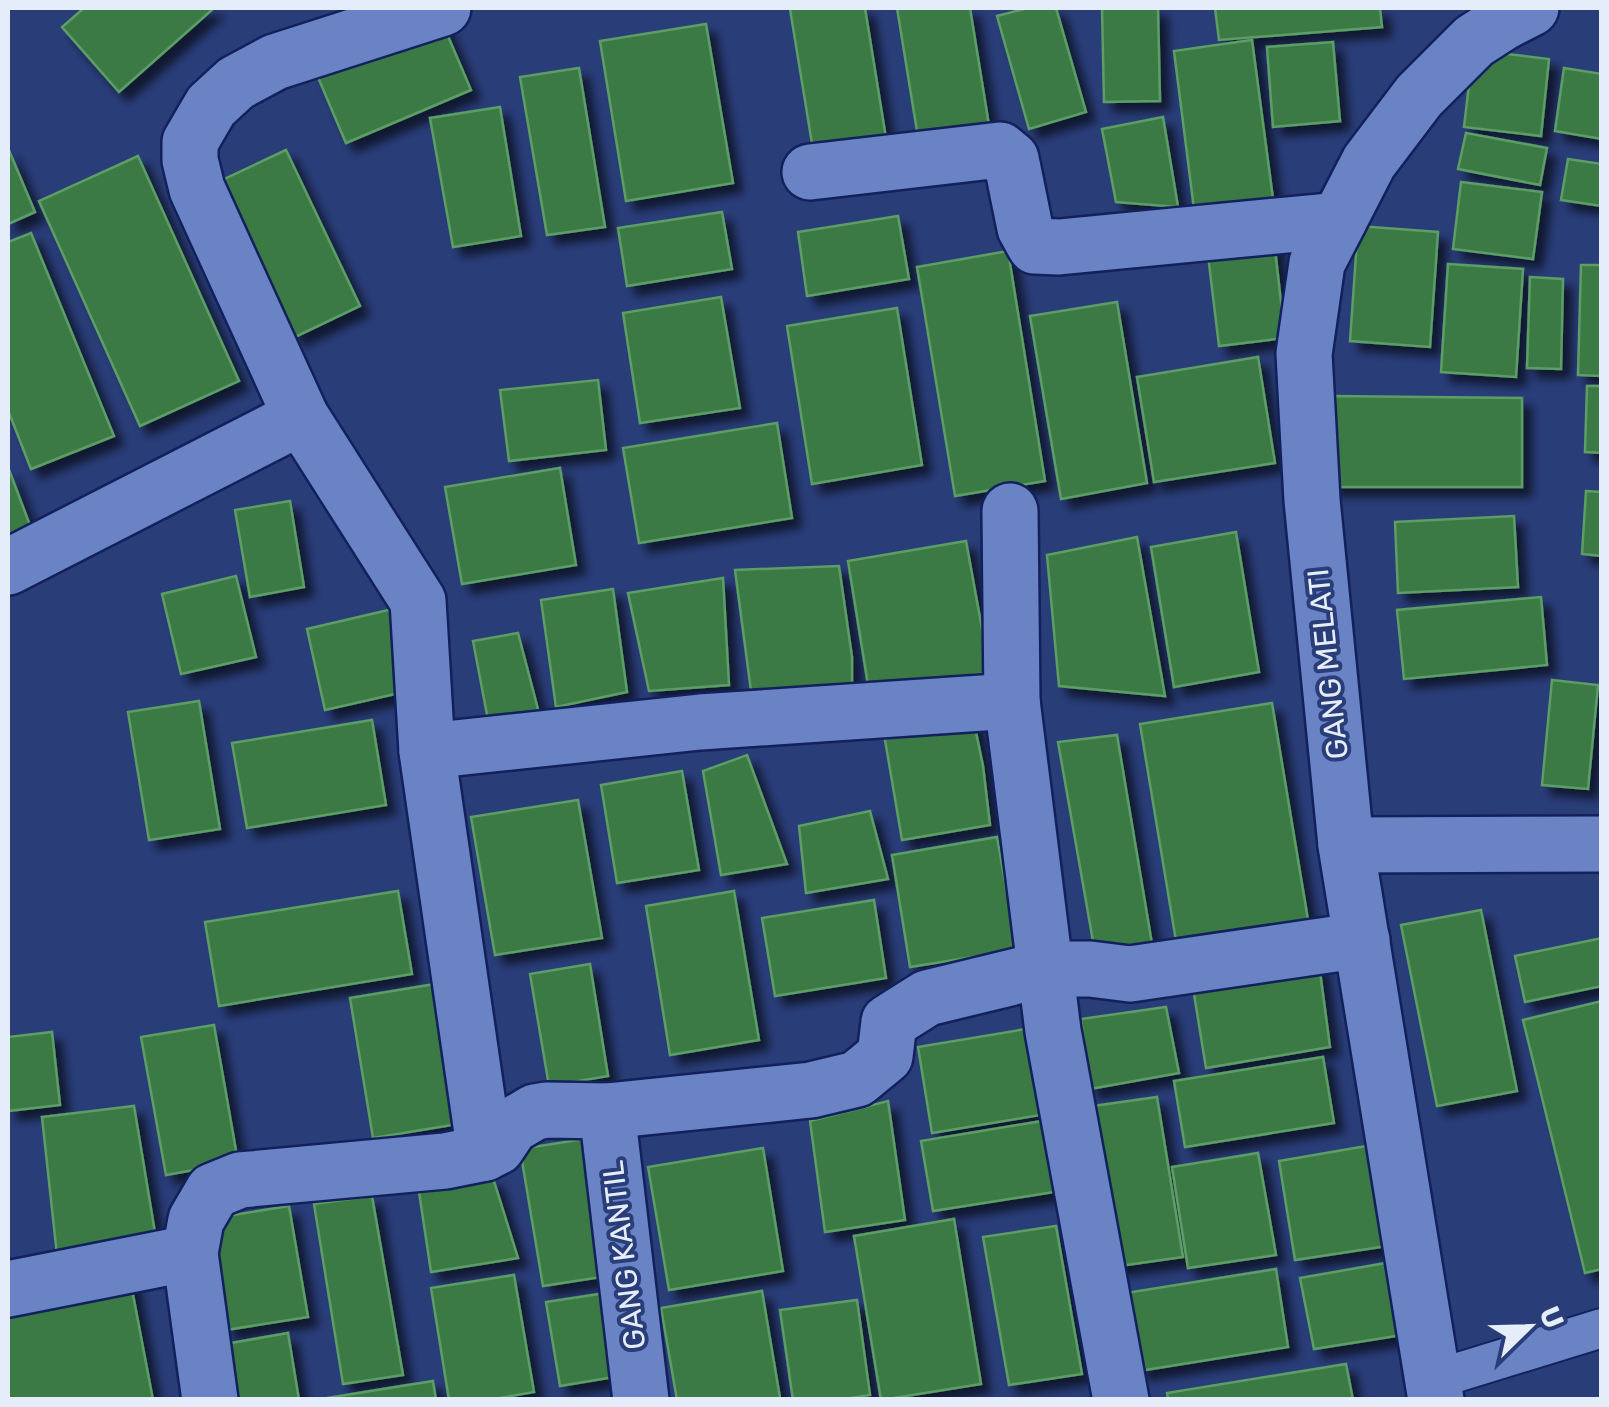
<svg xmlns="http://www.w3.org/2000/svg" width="1609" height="1407" font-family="Rubik,sans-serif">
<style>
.building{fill:#3b7945;stroke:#5d9d66;stroke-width:2.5;filter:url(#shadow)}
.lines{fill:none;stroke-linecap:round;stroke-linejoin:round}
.lane-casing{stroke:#12215b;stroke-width:42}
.street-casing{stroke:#12215b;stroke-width:60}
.lane{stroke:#6983c5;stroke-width:38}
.street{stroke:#6983c5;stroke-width:55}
.labels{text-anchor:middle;stroke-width:8;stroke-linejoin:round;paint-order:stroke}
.street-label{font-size:30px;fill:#e5ecfa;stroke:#293d79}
</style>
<defs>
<filter id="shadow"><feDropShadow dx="9" dy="9" stdDeviation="5" flood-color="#0009"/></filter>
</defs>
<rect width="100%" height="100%" fill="#293d79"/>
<g class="building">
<polygon points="84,8 214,8 119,92 62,27"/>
<polygon points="802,8 865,8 889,157 816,168 790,9"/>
<polygon points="897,8 970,8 992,144 921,156"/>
<polygon points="1028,8 1056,8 1086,112 1029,129 997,16"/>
<polygon points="1102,8 1158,8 1160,101 1104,102"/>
<polygon points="1215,8 1380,8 1382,27 1219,40"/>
<polygon points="442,22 471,90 346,143 317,75"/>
<polygon points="706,24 733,183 626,201 600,41"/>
<polygon points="1252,40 1273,199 1194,209 1174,51"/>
<polygon points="1333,42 1340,121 1273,127 1267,47"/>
<polygon points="1473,50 1549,59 1541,136 1464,127"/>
<polygon points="579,68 605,227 547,235 520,77"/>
<polygon points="1564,68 1602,74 1602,139 1555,131"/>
<polygon points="500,107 521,236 453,247 430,118"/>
<polygon points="1163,117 1178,207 1116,202 1102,129"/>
<polygon points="1466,133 1547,148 1540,185 1458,169"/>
<polygon points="8,148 35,212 8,224"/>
<polygon points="286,150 360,306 295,337 222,180"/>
<polygon points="138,156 239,381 140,426 39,201"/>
<polygon points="1568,159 1602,164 1602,206 1561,200"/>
<polygon points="1461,182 1542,192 1533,259 1453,249"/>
<polygon points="722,212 732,269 627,286 618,228"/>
<polygon points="898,216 909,279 807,296 798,232"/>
<polygon points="1358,226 1438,232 1430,347 1350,341"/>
<polygon points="31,233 114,436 31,469 8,410 8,242"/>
<polygon points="1274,240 1285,338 1219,346 1207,247"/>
<polygon points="1008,251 1045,481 955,496 917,267"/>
<polygon points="1448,264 1523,269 1516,377 1441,372"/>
<polygon points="1581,265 1602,265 1602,376 1578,375"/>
<polygon points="1530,277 1563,279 1561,369 1527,368"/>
<polygon points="721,297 740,408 640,423 623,313"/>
<polygon points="1117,302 1147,483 1061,499 1030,316"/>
<polygon points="897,308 922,465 812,484 787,326"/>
<polygon points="1258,357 1275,463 1154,482 1137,377"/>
<polygon points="598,380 606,450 509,461 500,390"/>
<polygon points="1587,386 1602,386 1602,453 1585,452"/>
<polygon points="1330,396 1522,398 1522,487 1329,487"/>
<polygon points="777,423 792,518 639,543 623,448"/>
<polygon points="8,467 34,536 8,546"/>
<polygon points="560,468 576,565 462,584 445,487"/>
<polygon points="1586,491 1602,492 1602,556 1582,554"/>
<polygon points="290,501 304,587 250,597 235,510"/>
<polygon points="1514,516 1518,587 1398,593 1395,522"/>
<polygon points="1236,532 1259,672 1174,687 1151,547"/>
<polygon points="1137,537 1165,696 1059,686 1047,555"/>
<polygon points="966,541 990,673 868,685 848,561"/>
<polygon points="839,566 852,657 852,683 751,691 735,570"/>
<polygon points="236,576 256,657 181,674 162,594"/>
<polygon points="723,578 729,685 649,691 628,593"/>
<polygon points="613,589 627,692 556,707 541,600"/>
<polygon points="1541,597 1547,665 1404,679 1397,610"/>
<polygon points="397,608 417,689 325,710 307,629"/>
<polygon points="518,633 540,717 488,720 473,641"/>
<polygon points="1552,680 1598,685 1588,789 1542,785"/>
<polygon points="199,701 220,829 149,840 128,712"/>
<polygon points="1272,703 1308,920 1176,941 1140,724"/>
<polygon points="972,713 983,766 990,825 902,840 883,728"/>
<polygon points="372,720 386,805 247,828 232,743"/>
<polygon points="1117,735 1152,944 1094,947 1058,742"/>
<polygon points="747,755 787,864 721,875 703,771"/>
<polygon points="682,771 699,870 617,883 601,785"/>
<polygon points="578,800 602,938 495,955 471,817"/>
<polygon points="870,811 888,879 806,893 799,826"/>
<polygon points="997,837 1017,950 910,967 892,855"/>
<polygon points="398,891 412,974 219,1006 205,922"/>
<polygon points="734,891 759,1040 670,1055 646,906"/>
<polygon points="874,900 886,978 775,996 762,918"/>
<polygon points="1481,910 1517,1091 1437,1106 1401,925"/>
<polygon points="1602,938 1602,986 1525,1002 1515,956"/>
<polygon points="590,964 608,1076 549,1086 530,974"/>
<polygon points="1319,964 1330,1047 1206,1068 1193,988"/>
<polygon points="441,983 464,1123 373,1138 350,998"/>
<polygon points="1602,1001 1602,1269 1585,1273 1523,1020"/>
<polygon points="1166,1007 1179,1073 1090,1089 1081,1019"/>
<polygon points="214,1025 238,1162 166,1175 141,1037"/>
<polygon points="1032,1028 1046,1114 932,1133 918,1047"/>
<polygon points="52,1032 60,1105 8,1111 8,1037"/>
<polygon points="1323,1057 1334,1123 1185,1147 1174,1081"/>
<polygon points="1157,1097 1183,1257 1105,1268 1079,1108"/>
<polygon points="888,1101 905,1220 825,1232 810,1121"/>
<polygon points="134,1106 156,1239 57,1255 42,1117"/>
<polygon points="1042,1121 1054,1192 933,1211 921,1141"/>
<polygon points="591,1138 614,1275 543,1286 520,1149"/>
<polygon points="1378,1144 1394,1245 1295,1260 1279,1161"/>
<polygon points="763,1148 783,1271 669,1290 648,1167"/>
<polygon points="1258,1153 1276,1255 1188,1268 1172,1167"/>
<polygon points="493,1178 518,1258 431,1272 418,1185"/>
<polygon points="372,1196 403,1375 343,1384 314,1204"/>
<polygon points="289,1206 308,1317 226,1330 208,1219"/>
<polygon points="954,1219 981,1384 881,1400 854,1236"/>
<polygon points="1056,1226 1082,1374 1009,1385 983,1237"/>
<polygon points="1403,1260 1415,1333 1314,1349 1300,1278"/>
<polygon points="1276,1269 1288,1347 1139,1371 1126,1293"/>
<polygon points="514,1275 534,1392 488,1400 449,1400 431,1288"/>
<polygon points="130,1279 153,1400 8,1400 8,1302"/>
<polygon points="762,1291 780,1398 677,1400 661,1308"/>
<polygon points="606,1293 620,1376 560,1386 546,1302"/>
<polygon points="857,1300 870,1395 837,1400 793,1400 780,1310"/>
<polygon points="288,1333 299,1400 223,1400 214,1346"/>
<polygon points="1346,1364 1353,1400 1168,1400 1167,1393"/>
<polygon points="433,1381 436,1400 327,1398"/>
</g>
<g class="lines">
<g class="lane-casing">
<polyline id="lane" points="1433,1380 1602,1328"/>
</g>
<g class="street-casing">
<g id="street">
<polyline points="443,8 275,62 236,83 211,106 190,142 190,160 197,189 301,417 418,601 427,751 485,1153"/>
<polyline points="810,172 1000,150 1011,159 1025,228 1035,246 1059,247 1339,220"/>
<polyline points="1010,511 1012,701 1053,1031 1121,1400"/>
<polyline points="8,567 301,417"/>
<polyline points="427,751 700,722 1012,701"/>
<polyline points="1346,845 1602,844"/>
<polyline points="607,1111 641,1400"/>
<polyline points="8,1289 190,1253"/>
<polyline points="210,1400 190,1253 196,1220 213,1191 240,1180 445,1161 485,1153 497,1147 511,1126 535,1112 547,1110 607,1111 811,1090 857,1079 885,1056 889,1022 927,998 1046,969 1090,969 1130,974 1362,940"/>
<polyline points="1436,1400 1346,845 1312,500 1304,354 1317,263 1369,162 1419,96 1474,41 1502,23 1531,8"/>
</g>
</g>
<use href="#lane" class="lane"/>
<use href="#street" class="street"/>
</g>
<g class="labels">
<g class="street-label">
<text transform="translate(1328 664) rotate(-96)" y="10">GANG MELATI</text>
<text transform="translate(624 1255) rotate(-97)" y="10">GANG KANTIL</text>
</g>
</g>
<rect width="1609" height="1407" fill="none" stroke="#e5ecfa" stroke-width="20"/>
<g transform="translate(1529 1327) rotate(67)" stroke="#293d79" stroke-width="8" paint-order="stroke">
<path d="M0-8L18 38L0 25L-18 38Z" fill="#e5ecfa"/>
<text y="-15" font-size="28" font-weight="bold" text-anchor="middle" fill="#e5ecfa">U</text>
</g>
</svg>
